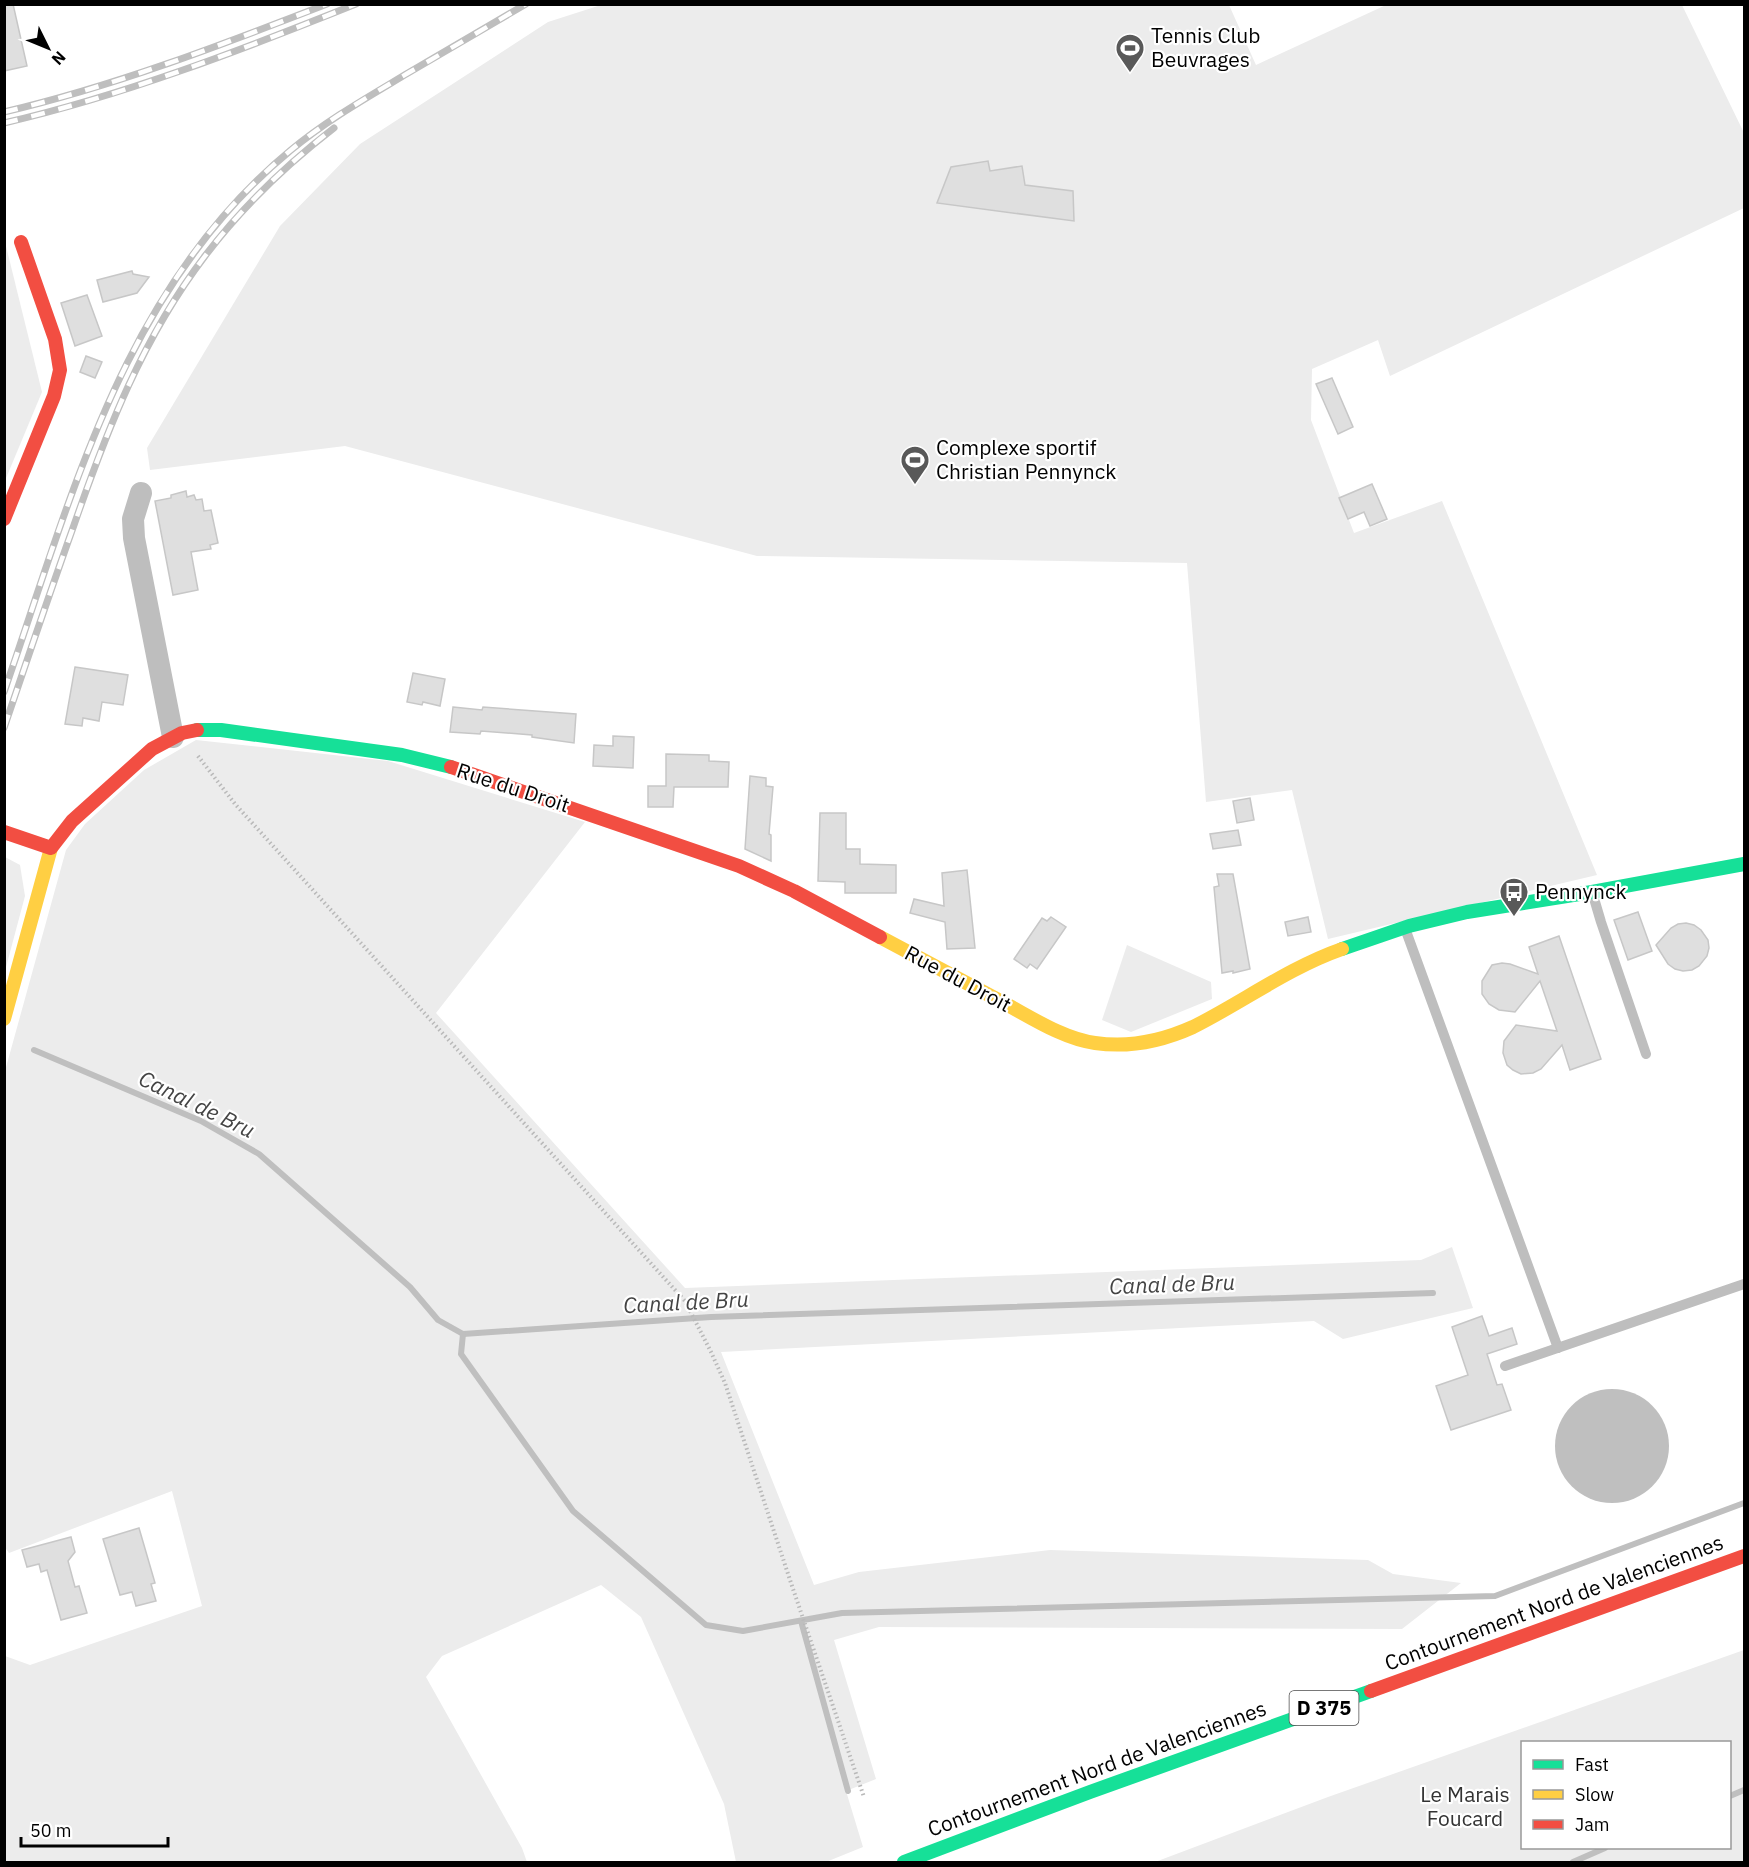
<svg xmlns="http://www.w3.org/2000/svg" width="1749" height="1867" font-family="'IBM Plex Sans',sans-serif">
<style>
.green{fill:#ececec;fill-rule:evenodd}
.water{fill:#bfbfbf}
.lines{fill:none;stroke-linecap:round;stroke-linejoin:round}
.stream{stroke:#bfbfbf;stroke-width:6}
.building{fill:#dfdfdf;stroke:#c7c7c7;stroke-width:1.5}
.path{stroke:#b9b9b9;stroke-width:4;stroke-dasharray:1.5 3;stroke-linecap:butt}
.lane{stroke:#bebebe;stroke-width:10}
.street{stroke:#bebebe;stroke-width:22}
.fast{stroke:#16e098;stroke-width:14}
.slow{stroke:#ffcf43;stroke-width:14}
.jam{stroke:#f24e42;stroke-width:14}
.rail-casing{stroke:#bebebe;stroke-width:7}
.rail{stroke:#fff;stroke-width:4.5;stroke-dasharray:14;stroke-linecap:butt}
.labels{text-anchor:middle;stroke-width:4.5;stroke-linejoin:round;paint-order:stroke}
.shield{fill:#fff;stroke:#4c4c4c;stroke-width:1.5}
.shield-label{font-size:20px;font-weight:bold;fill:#000}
.poi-label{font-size:21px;fill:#000;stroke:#fff;text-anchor:start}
.street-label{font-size:21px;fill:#000;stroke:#fff}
.park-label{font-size:21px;fill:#333;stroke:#fff}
.water-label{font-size:22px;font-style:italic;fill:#444;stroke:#fff}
</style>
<rect width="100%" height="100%" fill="#fff"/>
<g class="green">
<polygon points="601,5 1229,5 1256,65 1386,5 1682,5 1744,133 1744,208 1390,376 1378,340 1312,369 1311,420 1354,533 1442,501 1597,875 1328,939 1292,790 1206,802 1187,563 757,556 345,446 150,470 147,448 280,226 360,144 548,22"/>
<polygon points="4,238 42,392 4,483"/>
<polygon points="196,740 388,761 585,822 436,1013 685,1288 1421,1260 1452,1247 1473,1308 1343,1339 1314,1321 721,1352 814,1585 859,1572 1050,1550 1368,1560 1393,1574 1461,1583 1402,1629 879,1627 834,1640 876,1779 846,1791 863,1847 826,1862 736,1862 724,1804 641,1617 601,1585 442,1656 426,1677 522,1848 527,1862 5,1862 5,1656 30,1665 202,1606 172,1491 9,1553 4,1546 5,1071 66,850 85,824 144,770"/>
<polygon points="5,857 20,865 25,896 5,971"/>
<polygon points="1127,945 1211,982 1212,999 1131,1032 1102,1020"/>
<path d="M1744 1650V1862H1155L1328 1797ZM1522 1742H1730V1848H1522Z"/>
</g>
<circle class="water" cx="1612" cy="1446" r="57"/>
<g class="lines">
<g class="stream">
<polyline points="34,1050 201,1121 259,1154 410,1287 438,1320 463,1334 711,1317 1433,1293"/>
<polyline points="463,1334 461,1354 573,1511 706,1625 743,1631 842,1613 1495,1596 1744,1503"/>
<polyline points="801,1621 848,1791"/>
<polyline points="1730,1796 1744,1790"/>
<polyline points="1573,1862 1605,1848"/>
</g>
</g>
<g class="building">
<polygon points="4,4 13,4 27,66 4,71"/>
<polygon points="988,161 990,171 1022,166 1025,185 1073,191 1074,221 937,203 951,167"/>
<polygon points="132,271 133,274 149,277 137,293 103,302 97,280"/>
<polygon points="87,295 102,336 75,346 61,303"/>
<polygon points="86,356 102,362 95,378 80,372"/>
<polygon points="1332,378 1353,427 1338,434 1316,384"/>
<polygon points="1372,484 1387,519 1370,526 1364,512 1348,519 1339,498"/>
<polygon points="186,491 187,497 194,495 196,500 202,499 204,511 211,510 218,543 210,545 211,549 191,552 198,590 173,595 155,501 171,498 171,495"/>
<polygon points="75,667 128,675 123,705 102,702 99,721 83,718 82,726 65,724"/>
<polygon points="413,673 445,679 440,706 423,702 422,705 407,702"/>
<polygon points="453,707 482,710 483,707 576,714 574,743 532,737 532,735 481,731 480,734 450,732"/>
<polygon points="613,736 634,737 633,768 593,766 594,745 613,746"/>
<polygon points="666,754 709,755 709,761 729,762 728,787 674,787 673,807 648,807 648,786 666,786"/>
<polygon points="750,776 766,778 766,786 773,787 769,834 771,835 771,861 745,849"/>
<polygon points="1250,798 1254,820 1237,823 1233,801"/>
<polygon points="820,813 846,813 846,849 860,849 860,864 896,865 896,893 845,893 845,882 818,881"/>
<polygon points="1238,830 1241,845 1213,849 1210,834"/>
<polygon points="967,870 975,948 947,949 945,922 910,913 914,899 944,906 942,873"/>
<polygon points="1217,874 1233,874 1250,969 1233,973 1233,971 1222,973 1214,887 1219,886"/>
<polygon points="1638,912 1652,951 1628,960 1614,920"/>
<polygon points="1051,917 1066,927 1037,969 1030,964 1027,968 1014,959 1042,918 1047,921"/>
<polygon points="1308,917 1311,932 1288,936 1285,922"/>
<polygon points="1686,923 1694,925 1701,930 1708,940 1709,948 1707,956 1699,966 1692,970 1683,971 1675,969 1668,964 1656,945 1671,928 1678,924"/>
<polygon points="1559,936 1601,1059 1570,1070 1562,1045 1541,1069 1533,1073 1521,1074 1513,1070 1507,1065 1503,1053 1504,1041 1516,1025 1557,1031 1540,981 1515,1012 1499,1010 1489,1004 1482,994 1482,981 1492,965 1502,963 1510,964 1538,974 1529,947"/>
<polygon points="1482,1316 1489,1336 1512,1328 1517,1344 1487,1354 1497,1385 1502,1384 1511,1410 1451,1430 1436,1386 1468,1375 1452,1327"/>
<polygon points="139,1528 155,1583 151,1584 156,1601 136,1606 132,1592 120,1595 103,1539"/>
<polygon points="71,1537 75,1552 68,1561 75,1587 79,1586 87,1613 61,1620 47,1570 41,1572 39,1564 27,1567 22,1550"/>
</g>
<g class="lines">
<polyline class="path" points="198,756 235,804 685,1301 711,1352 725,1383 793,1589 864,1797"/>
<g class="lane">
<polyline points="1593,895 1601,922 1646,1054"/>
<polyline points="1406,931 1558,1348"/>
<polyline points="1505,1366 1744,1284"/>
</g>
<polyline class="street" points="141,493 133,519 134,538 173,737"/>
<g class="fast">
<polyline points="197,730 221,730 402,755 451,767"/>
<polyline points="1342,949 1409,926 1467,912 1592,892 1744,864"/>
<polyline points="904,1862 1090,1792 1371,1691"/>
</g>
<g class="slow">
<path d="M880 937C921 959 963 981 1004 1003 1032 1018 1064 1039 1095 1043 1129 1048 1162 1041 1193 1027 1243 1002 1288 968 1342 949"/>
<polyline points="4,1019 51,848"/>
</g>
<g class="jam">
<polyline points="4,519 54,396 60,370 55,339 21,242"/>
<polyline points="451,767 739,866 794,891 880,937"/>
<polyline points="4,832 51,848 72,821 152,749 182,733 197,730"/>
<polyline points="1371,1691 1744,1556"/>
</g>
<g class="rail-casing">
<g id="rail">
<path d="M4 112C115 86 221 45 327 4"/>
<path d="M4 123C125 95 241 50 356 4"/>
<path d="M4 692C72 496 123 288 291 150 327 120 368 97 408 73 448 50 487 27 526 4"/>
<path d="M4 728C27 660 50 592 74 525 107 430 143 337 205 256 242 207 286 165 334 128"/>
</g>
</g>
<use href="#rail" class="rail"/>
</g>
<defs>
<g id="stadium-pin" transform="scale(1.5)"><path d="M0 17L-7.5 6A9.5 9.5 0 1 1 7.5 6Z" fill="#595959" stroke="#fff"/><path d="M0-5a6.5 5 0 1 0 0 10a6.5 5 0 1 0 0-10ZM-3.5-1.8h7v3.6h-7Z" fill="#fff"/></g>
<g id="bus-pin" transform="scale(1.5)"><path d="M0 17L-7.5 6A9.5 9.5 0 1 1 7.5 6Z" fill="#595959" stroke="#fff"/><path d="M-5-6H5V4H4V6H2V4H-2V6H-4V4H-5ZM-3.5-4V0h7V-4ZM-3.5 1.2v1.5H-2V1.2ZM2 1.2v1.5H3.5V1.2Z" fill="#fff"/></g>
</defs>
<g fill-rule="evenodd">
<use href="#stadium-pin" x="1130" y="48"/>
<use href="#stadium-pin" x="915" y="460"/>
<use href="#bus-pin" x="1514" y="892"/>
</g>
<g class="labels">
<rect class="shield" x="1289.5" y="1691" width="69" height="34" rx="4.5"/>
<g class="shield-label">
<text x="1324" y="1715">D 375</text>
</g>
<g class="poi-label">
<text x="1151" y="43">Tennis Club<tspan x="1151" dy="24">Beuvrages</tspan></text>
<text x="936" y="455">Complexe sportif<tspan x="936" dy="24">Christian Pennynck</tspan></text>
<text x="1535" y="899">Pennynck</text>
</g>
<g class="street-label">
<text transform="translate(513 788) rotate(18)" y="7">Rue du Droit</text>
<text transform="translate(958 979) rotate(28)" y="7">Rue du Droit</text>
<text transform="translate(1554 1603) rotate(-20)" y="7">Contournement Nord de Valenciennes</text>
<text transform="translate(1097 1769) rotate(-20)" y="7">Contournement Nord de Valenciennes</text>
</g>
<g class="park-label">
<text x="1465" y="1802">Le Marais<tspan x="1465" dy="24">Foucard</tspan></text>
</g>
<g class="water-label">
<text transform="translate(197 1104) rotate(26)" y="8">Canal de Bru</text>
<text transform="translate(1172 1284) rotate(-2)" y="8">Canal de Bru</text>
<text transform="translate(686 1302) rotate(-3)" y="8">Canal de Bru</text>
</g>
</g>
<rect width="1749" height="1867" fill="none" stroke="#000000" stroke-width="12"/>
<rect x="1521" y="1741" width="210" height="108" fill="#ffffff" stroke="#999999" stroke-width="1.5"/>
<rect x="1533" y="1760" width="30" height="9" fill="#16e098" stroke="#999999" stroke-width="1.5"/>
<text x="1575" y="1771" font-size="18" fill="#000000">Fast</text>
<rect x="1533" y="1790" width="30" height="9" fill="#ffcf43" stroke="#999999" stroke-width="1.5"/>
<text x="1575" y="1801" font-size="18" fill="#000000">Slow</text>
<rect x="1533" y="1820" width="30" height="9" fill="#f24e42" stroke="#999999" stroke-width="1.5"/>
<text x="1575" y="1831" font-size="18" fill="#000000">Jam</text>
<g transform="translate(48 48) rotate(133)" stroke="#ffffff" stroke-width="4.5" paint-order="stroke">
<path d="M0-4.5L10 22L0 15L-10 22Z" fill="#000000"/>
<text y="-9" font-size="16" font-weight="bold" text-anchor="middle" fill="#000000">N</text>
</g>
<path d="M21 1837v9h147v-9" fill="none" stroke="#000000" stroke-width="3"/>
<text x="30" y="1837" font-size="18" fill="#000000" stroke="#ffffff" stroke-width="4.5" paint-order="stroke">50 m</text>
</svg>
